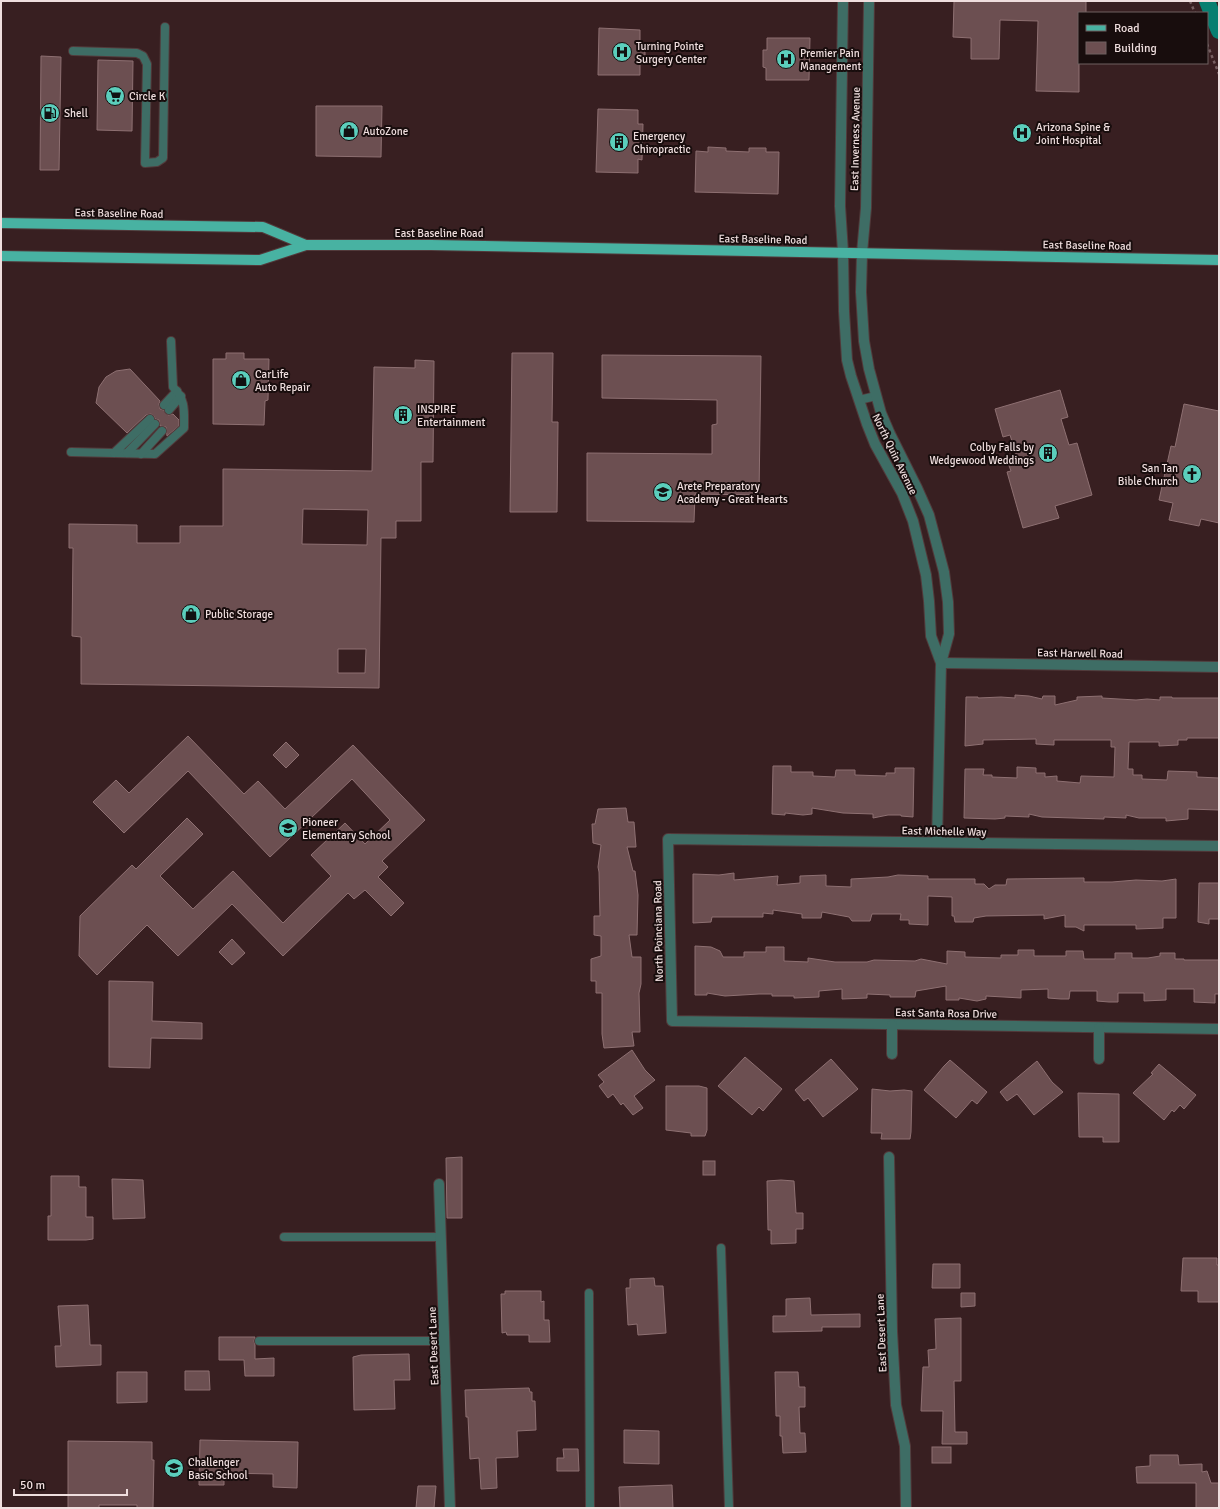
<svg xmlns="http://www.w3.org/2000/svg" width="1220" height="1509" font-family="Signika,sans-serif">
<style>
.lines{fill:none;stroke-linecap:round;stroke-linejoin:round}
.canal{stroke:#077f71;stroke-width:16}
.building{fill:#6c4f51;stroke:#8e7072;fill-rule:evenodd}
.lane-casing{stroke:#523a3b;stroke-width:10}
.street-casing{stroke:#523a3b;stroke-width:12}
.primary-casing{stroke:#523a3b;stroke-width:12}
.path{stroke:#765f61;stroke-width:2.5;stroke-dasharray:3 3;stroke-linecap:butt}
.lane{stroke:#3e6d65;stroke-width:8}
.street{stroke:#3e6d65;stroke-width:10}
.primary{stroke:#48b2a2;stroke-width:10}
.labels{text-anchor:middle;stroke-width:4;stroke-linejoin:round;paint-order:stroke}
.poi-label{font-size:11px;fill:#efdede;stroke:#180d0d;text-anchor:start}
.street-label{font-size:11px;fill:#efdede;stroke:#180d0d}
</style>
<rect width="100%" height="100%" fill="#381f21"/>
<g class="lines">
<polyline class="canal" points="1207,1 1219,31"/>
</g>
<g class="building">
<polygon points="954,1 1086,1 1086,13 1079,13 1079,92 1036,91 1038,21 1000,20 999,59 971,59 971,38 953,37"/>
<polygon points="599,28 640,30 640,43 645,43 645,61 640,61 640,75 598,75"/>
<polygon points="767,38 810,38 809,80 766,80 766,68 763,67 763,50 767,50"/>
<polygon points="41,56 61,57 59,170 40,170"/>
<polygon points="98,60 133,61 132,131 97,130"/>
<polygon points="316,106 382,106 381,157 316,156"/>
<polygon points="598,109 638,110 638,124 643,124 642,160 638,159 638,173 596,172"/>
<polygon points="708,147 726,148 726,151 749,152 749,148 766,148 766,152 779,152 778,194 695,192 696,151 708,152"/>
<polygon points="226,353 244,353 244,359 269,359 268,400 265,401 264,425 213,424 213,359 226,359"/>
<polygon points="512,353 553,353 552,422 558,422 557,512 510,512"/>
<polygon points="602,355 761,356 759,495 695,494 694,522 587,521 587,453 712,454 712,425 717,424 717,400 602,398"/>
<path d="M415 360 434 361 433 462H421V521H396V538H381L379 688 81 684V637L72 636 73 548H69V524L137 525V543H180V526H223V469L372 471 374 367 415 368ZM303 509 368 510 367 545 302 544ZM338 649H366L365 673H338Z"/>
<polygon points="130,369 160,401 159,404 160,409 164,410 168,415 173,414 179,420 179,426 167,436 166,427 160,426 159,420 155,419 154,416 151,414 146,415 127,433 96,403 99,387 106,377 116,371"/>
<polygon points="1060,390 1068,417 1061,419 1069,445 1077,443 1092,495 1055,506 1059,518 1023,528 1007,472 1011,471 1008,463 1018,460 1010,435 1003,437 995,409"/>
<polygon points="1184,404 1219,411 1219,523 1201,519 1199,526 1169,520 1173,503 1159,500 1171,446 1175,447"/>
<polygon points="1015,695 1029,696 1042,699 1043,696 1055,696 1055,705 1077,700 1077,697 1102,696 1102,698 1136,700 1147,699 1160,700 1160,697 1172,697 1172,698 1219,698 1219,738 1187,738 1187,740 1178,740 1178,745 1159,746 1159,742 1129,742 1128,769 1133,769 1133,775 1142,775 1142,779 1167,780 1168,771 1197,772 1197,777 1219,778 1219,810 1188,809 1188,819 1166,821 1166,818 1139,818 1126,815 1126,818 1104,817 1104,819 1042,817 1029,814 1029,817 1005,816 1005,818 995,819 964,818 965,769 984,769 983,775 992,775 992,777 1017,778 1017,767 1036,768 1036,773 1045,773 1045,777 1057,776 1057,781 1080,783 1081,776 1114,777 1115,747 1111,747 1111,740 1054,740 1054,745 1036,744 1036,739 983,740 983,744 965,746 966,697 978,697 978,698 1001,697 1015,698"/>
<polygon points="188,736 244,794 258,781 285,809 353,745 425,820 382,861 388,867 378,877 404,903 391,916 365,890 354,899 348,893 283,956 232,904 178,956 147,925 97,975 79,956 80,916 132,865 136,869 187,818 203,834 160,876 193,909 233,871 283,923 331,876 311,855 345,823 365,844 390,820 352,779 270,857 188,771 124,833 93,802 116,780 129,793"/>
<polygon points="286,742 299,755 286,768 273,755"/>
<polygon points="773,766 791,766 791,772 813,772 813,776 835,777 836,770 855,770 855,775 886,776 886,773 895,773 895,768 914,768 913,817 901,816 901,815 888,815 873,818 873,814 843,813 812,808 812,814 803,815 785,813 785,815 772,814"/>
<polygon points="626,808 628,822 634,822 636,847 627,847 633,871 635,871 638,895 637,935 629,935 632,957 641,957 641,984 639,993 640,1032 632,1032 634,1046 604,1048 602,1034 602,993 596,993 596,981 591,981 591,959 601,956 601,936 594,935 594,916 600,916 599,872 598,867 601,845 593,843 592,824 595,824 598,809"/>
<polygon points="734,873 734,880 778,876 777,885 800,883 800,876 826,875 826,886 851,887 851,879 888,877 898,875 928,876 928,879 975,879 975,884 984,884 989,889 995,885 1006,885 1007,879 1084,878 1084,882 1112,882 1136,880 1162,881 1176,879 1176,918 1163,918 1163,928 1136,929 1136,925 1084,925 1084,931 1076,927 1065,927 1065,915 1044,919 1044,915 986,916 974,918 973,922 955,922 954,916 952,916 952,897 928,896 928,925 909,924 909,920 900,920 901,914 872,914 870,921 852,921 849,917 822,912 821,918 802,918 802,914 773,910 773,914 763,913 763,917 712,917 711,922 693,923 693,874 719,875"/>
<polygon points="1199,883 1219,883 1219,919 1209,919 1209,924 1198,922"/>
<polygon points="232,939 245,953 232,965 219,952"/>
<polygon points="695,946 711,947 720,951 723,957 744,957 744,952 766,952 766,947 784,947 784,961 808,962 808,958 835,962 867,962 874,960 915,961 921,959 947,964 947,951 965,952 965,957 1001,958 1001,955 1018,955 1018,950 1034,950 1034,956 1066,956 1066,951 1083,951 1084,959 1115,959 1115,953 1132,953 1132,958 1148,958 1160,956 1160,953 1175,953 1175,959 1184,959 1184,960 1219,960 1219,994 1215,994 1215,1003 1194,1002 1194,989 1166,989 1166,1000 1144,1001 1144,993 1118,993 1118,1002 1109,1002 1097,1001 1097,991 1070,991 1069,999 1061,999 1048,998 1048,989 1021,990 1021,998 986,996 986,999 977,1001 959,998 959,1000 946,1000 946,986 916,991 915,997 890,997 890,995 867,994 867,998 842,999 842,989 819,991 819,997 794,998 794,996 772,996 772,994 759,994 725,996 707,993 707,995 695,995"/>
<polygon points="109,981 153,982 152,1021 202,1023 202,1039 151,1038 150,1068 109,1067"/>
<polygon points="632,1050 645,1070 655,1080 634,1096 643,1108 633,1115 623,1103 621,1105 613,1094 608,1098 599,1086 604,1082 598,1075"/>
<polygon points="745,1057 782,1089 763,1111 759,1107 752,1115 718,1086"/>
<polygon points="831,1059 858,1089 823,1117 808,1098 804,1101 795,1090"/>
<polygon points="950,1060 987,1092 977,1104 972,1100 956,1118 924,1090 944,1066"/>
<polygon points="1037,1061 1052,1082 1063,1092 1034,1115 1017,1094 1007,1101 1000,1092"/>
<polygon points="1159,1064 1196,1095 1184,1109 1180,1105 1174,1112 1172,1110 1164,1120 1133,1093 1153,1074 1151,1073"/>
<polygon points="666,1086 699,1086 707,1088 707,1130 705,1136 691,1136 691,1133 666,1130"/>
<polygon points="872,1089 890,1091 904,1090 912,1091 911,1132 910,1139 881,1139 882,1133 871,1133"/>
<polygon points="1078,1093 1119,1094 1119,1142 1103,1142 1103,1137 1079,1137"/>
<polygon points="462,1157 462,1218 447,1218 446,1158"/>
<rect x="703" y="1161" width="12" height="14"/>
<polygon points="51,1176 79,1176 79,1187 86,1187 86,1217 93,1217 93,1239 86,1240 48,1240 48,1216 51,1216"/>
<polygon points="112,1179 143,1180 145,1218 113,1219"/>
<polygon points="781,1180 794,1181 796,1213 803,1213 803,1229 796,1229 796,1243 771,1244 771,1230 768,1230 767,1181"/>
<polygon points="1183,1258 1217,1258 1217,1265 1219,1265 1219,1302 1198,1302 1198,1291 1181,1291"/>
<polygon points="933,1264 960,1264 960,1288 932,1288"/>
<polygon points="654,1278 655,1286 663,1286 666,1333 638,1335 637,1324 628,1325 626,1288 630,1288 630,1279"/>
<polygon points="505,1291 541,1291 541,1302 544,1301 544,1320 549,1320 550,1342 529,1342 529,1335 507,1335 506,1332 502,1333 501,1294 505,1294"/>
<polygon points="961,1293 975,1293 975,1306 961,1307"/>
<polygon points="810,1298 811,1315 860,1314 860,1327 822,1327 822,1331 773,1332 773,1316 786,1316 786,1299"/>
<polygon points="88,1305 90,1345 101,1345 101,1365 56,1367 55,1346 61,1346 58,1306"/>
<polygon points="961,1318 961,1381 954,1381 955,1432 967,1432 967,1444 942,1444 943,1411 921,1411 923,1367 929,1367 928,1350 936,1349 935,1319"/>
<polygon points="219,1337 255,1337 254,1341 255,1345 255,1359 274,1358 274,1376 245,1376 244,1360 219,1360"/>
<polygon points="409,1354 410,1380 394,1380 395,1409 354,1410 353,1357 361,1355"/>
<polygon points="185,1371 209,1371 210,1390 185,1390"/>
<polygon points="117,1372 147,1372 147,1402 117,1403"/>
<polygon points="775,1372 798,1372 799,1387 805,1387 805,1407 799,1407 800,1433 805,1433 806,1452 783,1453 782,1436 780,1436 780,1416 776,1416"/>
<polygon points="529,1388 530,1392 532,1392 532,1401 535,1401 536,1430 517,1431 518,1457 496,1458 497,1488 481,1489 479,1458 470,1459 468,1417 466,1417 465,1390"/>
<polygon points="624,1430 659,1431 659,1464 624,1463"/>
<polygon points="200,1440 298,1442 297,1488 273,1487 273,1474 224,1473 224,1485 199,1485"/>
<polygon points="68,1441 152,1442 152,1460 154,1460 153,1508 137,1508 137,1505 99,1505 99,1508 68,1508"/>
<rect x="932" y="1447" width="19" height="16"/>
<polygon points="563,1449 578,1449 579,1471 557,1471 557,1458 564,1458"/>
<polygon points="1150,1455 1178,1455 1179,1465 1202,1464 1202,1472 1207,1471 1211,1483 1219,1483 1219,1508 1196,1508 1196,1483 1137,1483 1136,1467 1150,1466"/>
<polygon points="672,1485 673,1508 620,1508 619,1487"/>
<polygon points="418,1486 436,1486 434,1508 416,1508"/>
</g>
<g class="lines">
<g class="lane-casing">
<g id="lane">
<polyline points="73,51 137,53 143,56 147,64 145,163 157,162 163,158 165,27"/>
<polyline points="859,400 876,396"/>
<polyline points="164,405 177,391"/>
<polyline points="169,410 181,396"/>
<path d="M71 452 155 454 184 428C184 411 186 400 173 387L171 341"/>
<polyline points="114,453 150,419"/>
<polyline points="127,453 155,424"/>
<polyline points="141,454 162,431"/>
<polyline points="284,1237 441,1237"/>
<polyline points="721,1248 729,1508"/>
<polyline points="589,1293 590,1508"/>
<polyline points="259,1341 445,1341"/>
</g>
</g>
<g class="street-casing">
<g id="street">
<polyline points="843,1 840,206 843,252 844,311 847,360 851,376 867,424 875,444 902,493 913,521 926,575 929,601 931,636 941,663"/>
<polyline points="869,1 866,208 862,253 861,292 864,341 869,369 881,413 890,434 917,488 929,515 944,572 948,602 949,634 941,663 937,842"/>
<polyline points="941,663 1219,667"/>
<polyline points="1219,846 668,839 672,1021 1219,1029"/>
<polyline points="1099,1028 1099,1059"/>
<polyline points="892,1054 892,1025"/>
<polyline points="889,1157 892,1331 896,1405 905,1446 906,1508"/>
<polyline points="439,1184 450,1508"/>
</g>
</g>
<g class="primary-casing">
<g id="primary">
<polyline points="1,223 263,227 306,245"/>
<polyline points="1,256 260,260 306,245 431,245 1219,260"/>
</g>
</g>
<g class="path">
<polyline points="1190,1 1195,13"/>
<polyline points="1207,44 1219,74"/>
</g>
<use href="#lane" class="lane"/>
<use href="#street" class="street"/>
<use href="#primary" class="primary"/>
</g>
<defs>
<g id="hospital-disc" transform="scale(1)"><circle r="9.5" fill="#5bcebc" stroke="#180d0d"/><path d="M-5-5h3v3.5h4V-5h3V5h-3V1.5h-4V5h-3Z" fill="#111"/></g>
<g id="supermarket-disc" transform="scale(1)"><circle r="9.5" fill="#5bcebc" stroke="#180d0d"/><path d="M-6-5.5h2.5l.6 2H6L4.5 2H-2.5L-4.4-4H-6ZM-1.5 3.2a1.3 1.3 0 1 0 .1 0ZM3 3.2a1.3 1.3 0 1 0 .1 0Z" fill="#111"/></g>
<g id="fuel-disc" transform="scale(1)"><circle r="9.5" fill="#5bcebc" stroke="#180d0d"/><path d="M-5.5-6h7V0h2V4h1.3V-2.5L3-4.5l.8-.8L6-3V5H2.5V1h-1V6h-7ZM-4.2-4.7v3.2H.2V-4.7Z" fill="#111"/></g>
<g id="shop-disc" transform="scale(1)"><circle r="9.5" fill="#5bcebc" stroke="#180d0d"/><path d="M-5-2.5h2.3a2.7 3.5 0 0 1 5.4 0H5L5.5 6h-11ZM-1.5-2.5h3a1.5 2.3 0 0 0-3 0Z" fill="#111"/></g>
<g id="building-disc" transform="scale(1)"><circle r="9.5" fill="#5bcebc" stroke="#180d0d"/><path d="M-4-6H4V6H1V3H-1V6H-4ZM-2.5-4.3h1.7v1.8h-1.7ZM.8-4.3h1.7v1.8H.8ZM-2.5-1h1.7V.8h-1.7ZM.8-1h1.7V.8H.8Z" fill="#111"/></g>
<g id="church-disc" transform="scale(1)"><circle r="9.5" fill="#5bcebc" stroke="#180d0d"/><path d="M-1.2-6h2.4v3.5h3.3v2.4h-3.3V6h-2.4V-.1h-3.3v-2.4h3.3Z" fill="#111"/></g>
<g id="school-disc" transform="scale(1)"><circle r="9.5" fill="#5bcebc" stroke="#180d0d"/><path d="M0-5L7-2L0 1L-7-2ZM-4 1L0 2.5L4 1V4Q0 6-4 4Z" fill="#111"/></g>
</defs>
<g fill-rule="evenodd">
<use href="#hospital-disc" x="622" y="52"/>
<use href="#hospital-disc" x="786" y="59"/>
<use href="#supermarket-disc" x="115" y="96"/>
<use href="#fuel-disc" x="50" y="113"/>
<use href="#shop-disc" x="349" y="131"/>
<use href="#hospital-disc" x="1022" y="133"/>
<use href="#building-disc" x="619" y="142"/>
<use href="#shop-disc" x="241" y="380"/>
<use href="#building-disc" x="403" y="415"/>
<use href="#building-disc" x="1048" y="453"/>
<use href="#church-disc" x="1192" y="474"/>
<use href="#school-disc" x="663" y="492"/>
<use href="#shop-disc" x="191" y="614"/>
<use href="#school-disc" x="288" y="828"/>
<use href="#school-disc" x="174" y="1468"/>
</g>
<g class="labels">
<g class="poi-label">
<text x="636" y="50">Turning Pointe<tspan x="636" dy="13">Surgery Center</tspan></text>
<text x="800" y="57">Premier Pain<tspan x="800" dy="13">Management</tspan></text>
<text x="129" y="100">Circle K</text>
<text x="64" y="117">Shell</text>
<text x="1036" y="131">Arizona Spine &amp;<tspan x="1036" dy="13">Joint Hospital</tspan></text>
<text x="363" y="135">AutoZone</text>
<text x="633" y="140">Emergency<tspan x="633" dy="13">Chiropractic</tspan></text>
<text x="255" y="378">CarLife<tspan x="255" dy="13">Auto Repair</tspan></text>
<text x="417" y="413">INSPIRE<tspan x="417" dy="13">Entertainment</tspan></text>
<text x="1034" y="451" text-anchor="end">Colby Falls by<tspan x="1034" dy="13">Wedgewood Weddings</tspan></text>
<text x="1178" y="472" text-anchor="end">San Tan<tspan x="1178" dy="13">Bible Church</tspan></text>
<text x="677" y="490">Arete Preparatory<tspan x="677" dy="13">Academy - Great Hearts</tspan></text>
<text x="205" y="618">Public Storage</text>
<text x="302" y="826">Pioneer<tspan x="302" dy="13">Elementary School</tspan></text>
<text x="188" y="1466">Challenger<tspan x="188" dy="13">Basic School</tspan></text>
</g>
<g class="street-label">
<text transform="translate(855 139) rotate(-89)" y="4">East Inverness Avenue</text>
<text transform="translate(119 213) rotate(1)" y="4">East Baseline Road</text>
<text x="439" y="237">East Baseline Road</text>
<text transform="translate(763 239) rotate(1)" y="4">East Baseline Road</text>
<text transform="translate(1087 245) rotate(1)" y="4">East Baseline Road</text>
<text transform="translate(895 454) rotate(64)" y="4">North Quin Avenue</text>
<text transform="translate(1080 653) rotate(1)" y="4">East Harwell Road</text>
<text transform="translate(944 831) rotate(1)" y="4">East Michelle Way</text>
<text transform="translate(658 931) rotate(-91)" y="4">North Poinciana Road</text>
<text transform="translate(946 1013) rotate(1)" y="4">East Santa Rosa Drive</text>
<text transform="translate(881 1333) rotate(-92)" y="4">East Desert Lane</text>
<text transform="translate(433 1346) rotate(-92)" y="4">East Desert Lane</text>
</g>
</g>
<rect width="1220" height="1509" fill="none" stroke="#efdede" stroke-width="4"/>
<rect x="1078" y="12" width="130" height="52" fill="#180d0d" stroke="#6e6161"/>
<rect x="1086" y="25" width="20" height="6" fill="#48b2a2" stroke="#6e6161"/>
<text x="1114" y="32" font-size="12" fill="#efdede">Road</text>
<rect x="1086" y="42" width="20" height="12" fill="#6c4f51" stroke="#6e6161"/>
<text x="1114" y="52" font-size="12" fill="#efdede">Building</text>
<path d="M14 1489v6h113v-6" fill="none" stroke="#efdede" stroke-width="2"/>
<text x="20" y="1489" font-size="12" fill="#efdede" stroke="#180d0d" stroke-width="3" paint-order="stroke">50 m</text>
</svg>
